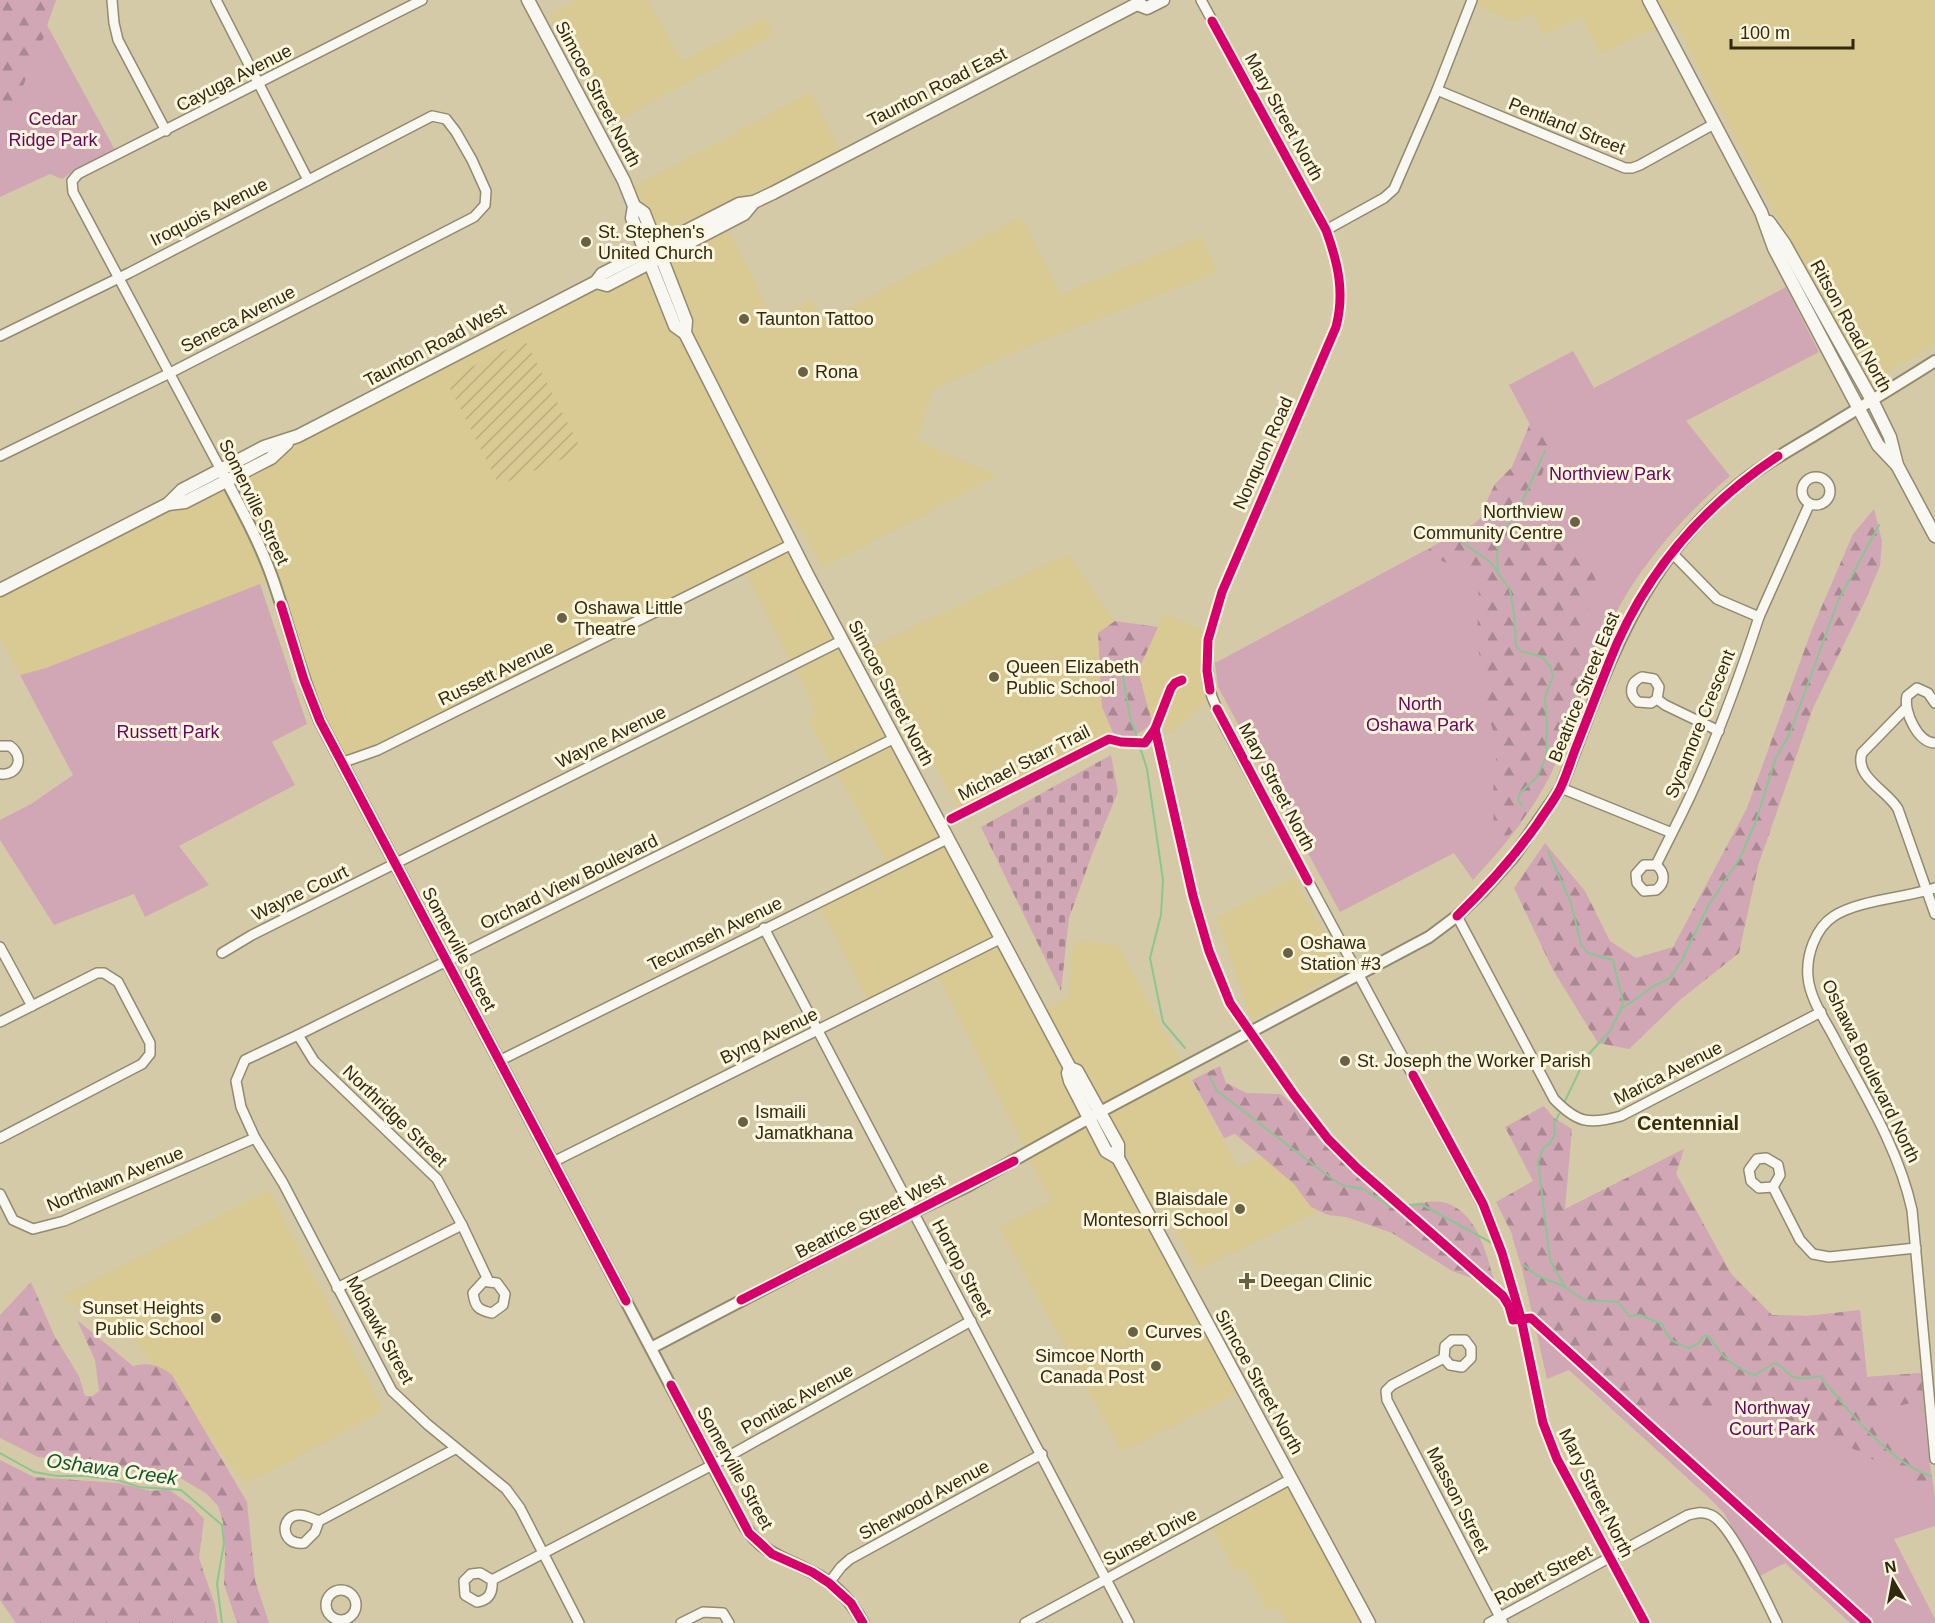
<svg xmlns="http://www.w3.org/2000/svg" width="1935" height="1623" font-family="Arial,sans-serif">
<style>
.built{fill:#d9c993}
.industrial{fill:url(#industrial-furrows)}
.green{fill:#d1a7b5}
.forest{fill:url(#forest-firs)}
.cemetery{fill:url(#cemetery-stones)}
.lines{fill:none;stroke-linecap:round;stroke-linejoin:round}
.stream{stroke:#89c792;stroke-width:2}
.minor-casing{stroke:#928a6f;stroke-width:12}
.tertiary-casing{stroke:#928a6f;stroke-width:14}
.secondary-casing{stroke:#928a6f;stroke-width:15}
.minor{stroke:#f9f7f2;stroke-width:9}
.tertiary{stroke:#f9f7f2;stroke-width:10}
.secondary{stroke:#f9f7f2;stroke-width:12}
.cycleway-casing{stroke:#fdf6de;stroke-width:13}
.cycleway{stroke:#d6006c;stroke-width:9}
.poi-dot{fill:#6a6145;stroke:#fdf6de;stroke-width:2}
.labels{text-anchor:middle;stroke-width:6;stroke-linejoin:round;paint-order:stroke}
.street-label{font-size:18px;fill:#30290f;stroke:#fdf6de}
.park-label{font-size:18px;fill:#68045d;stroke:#fdf6de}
.poi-label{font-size:18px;fill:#30290f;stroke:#fdf6de;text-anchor:start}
.neighbourhood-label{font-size:20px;font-weight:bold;fill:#372e0e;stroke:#fdf6de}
.water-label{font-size:20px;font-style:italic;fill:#0f562f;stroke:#fdf6de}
</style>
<defs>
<pattern id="industrial-furrows" width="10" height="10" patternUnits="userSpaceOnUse" patternTransform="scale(1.5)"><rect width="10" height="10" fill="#d9c993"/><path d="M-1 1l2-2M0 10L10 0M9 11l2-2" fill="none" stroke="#bbad7e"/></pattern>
<pattern id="forest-firs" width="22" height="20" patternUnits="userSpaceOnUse" patternTransform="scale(1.5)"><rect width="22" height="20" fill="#d1a7b5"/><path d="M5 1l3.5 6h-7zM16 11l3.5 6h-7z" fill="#aa8892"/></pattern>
<pattern id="cemetery-stones" width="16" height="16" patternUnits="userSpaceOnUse" patternTransform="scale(1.5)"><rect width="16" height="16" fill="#d1a7b5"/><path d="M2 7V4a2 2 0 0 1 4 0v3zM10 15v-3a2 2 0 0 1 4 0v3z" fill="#aa8892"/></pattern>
</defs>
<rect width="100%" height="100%" fill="#d5caa8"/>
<g class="built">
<polygon points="577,0 648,0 682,61 765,17 774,35 609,126 550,14"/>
<polygon points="1479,0 1935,0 1935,345 1865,386 1674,20 1600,54 1581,17 1544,35 1533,13 1513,22 1477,6"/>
<polygon points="810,92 843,155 755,202 725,228 730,234 758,286 757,289 773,320 811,300 823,321 1021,216 1061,294 1202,236 1217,272 1029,346 933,389 917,440 997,476 823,568 808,540 755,469 1040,1013 1069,996 1072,948 1076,943 1083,941 1118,945 1238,1168 1278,1149 1317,1212 1197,1270 1163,1207 1148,1215 1243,1390 1122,1452 999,1227 1051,1201 936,972 868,1000 816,899 885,860 807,718 815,713 809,698 810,696 790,661 744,569 341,763 320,721 273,579 46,668 20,675 0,637 0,592 204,478 537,312 649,264 674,325 686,321 627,190"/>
<polygon points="1069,555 1115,621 1098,633 1102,707 1113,733 960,811 871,647 1053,560"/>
<polygon points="1164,613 1209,633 1212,697 1172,732 1152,722 1138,671"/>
<polygon points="1294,877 1344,971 1252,1020 1216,918"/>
<polygon points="269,1190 384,1411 246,1484 133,1339 61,1297"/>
<polygon points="1293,1482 1368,1623 1287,1623 1278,1607 1267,1611 1244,1569 1236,1572 1211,1527"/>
</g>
<polygon class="industrial" points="525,340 582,451 499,485 446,380"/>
<g class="green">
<polygon points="0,0 56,0 47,25 115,150 72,172 62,179 50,174 0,197"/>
<path d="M1786 287 1819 352 1686 421 1730 476C1682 517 1641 564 1612 620 1587 671 1574 726 1549 777 1530 815 1502 849 1473 880L1454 853 1340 912 1218 687 1215 663 1491 515 1535 434 1509 385 1573 351 1594 388Z"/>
<polygon points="260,584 307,724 272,742 295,785 179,846 209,885 145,917 134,894 54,925 0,840 0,820 31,804 73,775 20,675 46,668"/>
<polygon points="1684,1149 1676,1174 1731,1274 1772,1315 1808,1316 1860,1310 1867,1377 1921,1373 1928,1452 1935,1497 1935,1526 1894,1539 1935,1619 1935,1623 1850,1623 1785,1563 1760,1576 1724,1513 1707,1496 1569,1370 1547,1379 1522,1269 1512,1236"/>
</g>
<g class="forest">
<polygon points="0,0 56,0 47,24 48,27 14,107 0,119"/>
<path d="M1531 421H1535L1542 427 1552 449C1542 474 1527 503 1544 528 1551 539 1565 547 1575 556 1580 561 1591 568 1594 575 1603 596 1576 615 1581 636 1582 645 1589 653 1594 660L1566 739 1549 778 1518 827 1508 836 1494 840 1493 793 1497 749 1492 727 1483 705V670L1477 645 1479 577 1477 571C1456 562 1446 569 1428 550L1474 524 1480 518 1489 496 1495 484 1512 467Z"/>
<polygon points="1874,509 1882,541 1880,566 1865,601 1813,708 1758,866 1739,953 1680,1000 1629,1049 1598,1043 1553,970 1514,888 1545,843 1585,891 1610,941 1636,958 1673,947 1747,808 1812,629 1853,534"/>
<polygon points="1115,621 1158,627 1138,671 1152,722 1144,730 1128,739 1113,733 1102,707 1098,633"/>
<path d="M1220 1066 1226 1083 1247 1093 1281 1094 1407 1205C1420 1203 1436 1199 1449 1204 1480 1217 1487 1257 1496 1287L1452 1271 1392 1233 1346 1217 1328 1215 1311 1207 1294 1184 1235 1134 1224 1138 1192 1080Z"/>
<polygon points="1544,1106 1554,1118 1572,1129 1565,1209 1684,1149 1676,1174 1731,1274 1772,1315 1808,1316 1860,1310 1867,1377 1921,1373 1923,1400 1887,1409 1877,1419 1877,1426 1893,1452 1924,1468 1928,1489 1846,1445 1831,1433 1821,1431 1796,1442 1787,1436 1766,1412 1740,1406 1666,1411 1634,1404 1536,1317 1525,1271 1514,1238 1496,1202 1533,1181 1505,1127"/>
<path d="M31 1282 55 1337 79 1376 85 1396H93L99 1391 95 1360 77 1320 133 1366C148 1362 160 1365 172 1375L247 1502 255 1580 269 1623H237L224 1584 225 1554 223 1522 218 1506 207 1494 177 1476 154 1478 105 1462 38 1457 0 1438V1315Z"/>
<polygon points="0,1460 34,1477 118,1483 151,1491 168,1489 191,1505 204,1519 199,1558 215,1605 218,1623 16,1623 0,1600"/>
</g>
<polygon class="cemetery" points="1111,755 1118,792 1093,852 1069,918 1061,991 981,827"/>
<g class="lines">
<g class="stream">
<path d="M1454 534C1466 550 1488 555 1498 572"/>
<polyline points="1120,660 1130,716 1147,769 1163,880 1161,915 1150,958 1163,1022 1185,1048"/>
<polyline points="1522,806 1518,799 1520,793 1537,777 1546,757 1547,726 1545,697 1553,676 1550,666 1542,657 1521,651 1516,646 1514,614 1510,590 1498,573 1497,556 1501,536 1522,502 1545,451"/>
<polyline points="1548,851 1571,903 1581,944 1588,953 1613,960 1623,1002 1621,1009 1610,1031 1586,1057 1565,1101"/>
<polyline points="1621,1009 1654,986 1670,978 1682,960 1708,906 1740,858 1756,821 1775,760 1790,733 1838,601 1879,525"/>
<polyline points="1210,1077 1217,1091 1331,1178 1342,1185 1363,1189 1391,1207 1395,1206"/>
<polyline points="1559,1114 1554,1124 1555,1133 1550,1144 1544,1147 1538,1161 1550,1260 1565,1287"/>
<polyline points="1409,1205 1421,1204 1492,1243"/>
<path d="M1524 1265 1536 1275 1565 1287 1584 1300 1618 1302 1629 1316 1640 1315 1662 1324C1669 1341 1672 1342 1689 1348L1699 1343 1703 1336H1709C1720 1355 1734 1369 1755 1375L1774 1363C1783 1365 1786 1373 1794 1377 1802 1380 1812 1377 1820 1376 1846 1408 1891 1464 1931 1476"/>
<polyline points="0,1453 34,1472 57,1476 86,1476 117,1480 139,1487 181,1490 222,1525 224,1543 217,1584 222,1623"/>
</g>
<g class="minor-casing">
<g id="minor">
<polyline points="112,0 114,23 118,40 166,131"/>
<polyline points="216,0 308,180"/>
<path d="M1201 0 1326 230C1338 263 1345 292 1336 327L1222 592 1208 640V681L1212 697 1224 725 1487 1213 1502 1253 1521 1318 1543 1423 1557 1459 1645 1623"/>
<polyline points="1437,90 1625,168 1632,168 1640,165 1714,124"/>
<polyline points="1326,230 1384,198 1394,189 1437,90 1472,0"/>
<polyline points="0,336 129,273 432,116 446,119 456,132 472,160 486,191 485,205 474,217 170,373 0,456"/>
<polyline points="221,470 73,192 72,181 78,174 422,0"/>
<circle cx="1816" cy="491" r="14"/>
<polyline points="1759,617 1809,505"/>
<path d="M1657 699 1651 703 1638 702C1628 694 1630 682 1642 677L1654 679 1659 687 1657 699 1665 705 1719 731"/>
<path d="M1935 703 1928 693 1917 688 1907 696C1903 711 1918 743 1935 743"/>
<path d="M1905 709 1862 753C1854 777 1888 791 1898 809L1935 914"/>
<path d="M0 746H10C25 757 18 776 0 774"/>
<polyline points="341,763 378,750 792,544"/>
<path d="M1561 788 1672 833C1708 764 1735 691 1759 617L1717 599 1672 553"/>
<path d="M1656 865C1665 872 1666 883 1656 890L1644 891 1637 883 1636 874 1644 865H1656L1672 833"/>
<path d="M1935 888C1905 898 1859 900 1834 916 1815 928 1806 956 1808 977 1810 1000 1827 1023 1837 1043 1866 1097 1899 1150 1912 1210L1935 1459"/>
<path d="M1457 916 1554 1099C1577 1123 1589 1125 1621 1116L1821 1012"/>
<polyline points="764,928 1129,1623"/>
<polyline points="0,947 32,1006"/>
<polyline points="222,953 252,935 843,640"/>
<polyline points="0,1022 97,973 104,973 118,982 150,1043 150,1054 142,1064 0,1138"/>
<path d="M298 1035 314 1061 437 1179 462 1225 489 1282 497 1283 505 1294 503 1305 492 1313C478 1310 475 1307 473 1293L484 1281 489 1282"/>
<polyline points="499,1061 947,839"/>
<polyline points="553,1162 1000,939"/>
<polyline points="1773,1187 1780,1175 1778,1165 1766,1158 1757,1159 1749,1170 1751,1181 1759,1188 1773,1187 1800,1240 1813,1254 1829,1257 1916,1248"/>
<polyline points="0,1194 13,1220 33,1229 64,1221 255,1138"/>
<polyline points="337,1288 462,1225"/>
<polyline points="1444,1358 1450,1365 1462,1367 1471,1358 1471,1348 1465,1340 1452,1340 1445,1346 1444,1358 1392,1385 1386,1391 1387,1400 1503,1623"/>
<path d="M319 1521 315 1532 304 1543C279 1546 280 1514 300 1515 306 1515 313 1519 319 1521L455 1449"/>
<path d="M492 1580 480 1573 471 1574 464 1581 465 1595 477 1602C490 1600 493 1591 492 1580L720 1461 971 1321"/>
<polyline points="829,1583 841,1567 850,1559 1042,1454"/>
<circle cx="341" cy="1605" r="15"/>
<polyline points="579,1623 520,1508 506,1489 427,1424 392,1391 283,1183 255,1138 241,1107 236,1081 245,1060 298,1035 895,738"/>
<polyline points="681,1623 703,1612 723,1613 729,1623"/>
<polyline points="1025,1623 1291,1479"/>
<path d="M1489 1623 1688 1515C1696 1513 1703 1511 1711 1515 1731 1523 1766 1601 1777 1623"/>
</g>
</g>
<g class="tertiary-casing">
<g id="tertiary">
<path d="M221 470C239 505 259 540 272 577 289 625 300 674 320 721L744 1525C763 1556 790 1559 819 1576 838 1587 853 1604 863 1623"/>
<path d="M651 1348 880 1228 968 1186 1100 1112 1429 937 1457 916 1482 892 1514 856 1555 797 1561 788C1604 675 1635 572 1731 491 1757 468 1788 451 1818 433 1857 409 1896 386 1935 361"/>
</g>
</g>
<g class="secondary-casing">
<g id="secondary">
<polyline points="528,0 624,181 634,206 632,218 675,326 685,333 808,576 1070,1068 1077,1071 1118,1145 1118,1158 1369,1623"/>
<polyline points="1649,0 1761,212 1774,248 1878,445 1897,465"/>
<polyline points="1137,4 1147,8 1163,0"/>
<polyline points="634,206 644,213 686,321 685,333"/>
<polyline points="1769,222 1784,243 1872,400 1890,437 1897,465 1935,536"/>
<polyline points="596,282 607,285 744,214 754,202"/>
<polyline points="168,504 185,502 271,458 287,443"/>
<polyline points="0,590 168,504 182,490 264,447 298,436 596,282 602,274 739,204 754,202 773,193 1137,4 1139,0"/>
<polyline points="1070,1068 1068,1073 1070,1081 1106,1151 1118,1158"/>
</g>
</g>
<use href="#minor" class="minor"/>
<use href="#tertiary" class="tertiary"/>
<use href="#secondary" class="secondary"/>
<g class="cycleway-casing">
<g id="cycleway">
<polyline points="281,605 304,680 320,721 626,1301"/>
<path d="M1210 690 1207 671 1208 640 1222 592 1336 327C1345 292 1338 263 1326 230L1212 21"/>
<polyline points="1217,709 1308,881"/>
<polyline points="1155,729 1193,896 1209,951 1230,1003 1294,1095 1328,1139 1357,1168 1503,1296 1509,1306 1513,1320 1531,1318 1867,1623"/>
<polyline points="951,819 1109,739 1121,742 1145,743 1155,729 1171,688 1175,683 1182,680"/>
<path d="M1457 916C1487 887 1514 857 1538 823 1545 812 1554 801 1560 789 1566 777 1570 763 1575 750 1586 722 1597 693 1608 665 1642 577 1700 508 1778 456"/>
<polyline points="1413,1075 1483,1204 1502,1253 1521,1318 1543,1423 1557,1459 1645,1623"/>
<polyline points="741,1300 1014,1161"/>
<polyline points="671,1385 749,1533 772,1554 812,1572 829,1583 851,1603 863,1623"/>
</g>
</g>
<use href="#cycleway" class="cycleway"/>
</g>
<g class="poi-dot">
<circle cx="586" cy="242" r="6"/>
<circle cx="744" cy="319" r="6"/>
<circle cx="803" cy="372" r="6"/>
<circle cx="1575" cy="522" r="6"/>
<circle cx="562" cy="618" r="6"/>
<circle cx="994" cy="677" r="6"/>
<circle cx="1288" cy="953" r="6"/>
<circle cx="1345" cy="1061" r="6"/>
<circle cx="743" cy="1122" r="6"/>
<circle cx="1240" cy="1209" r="6"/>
<path d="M1244 1272h6v6h6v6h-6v6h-6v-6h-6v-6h6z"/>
<circle cx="216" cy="1318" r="6"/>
<circle cx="1133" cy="1332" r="6"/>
<circle cx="1156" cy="1366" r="6"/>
</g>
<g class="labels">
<g class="street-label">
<text transform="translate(234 78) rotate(-27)" y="6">Cayuga Avenue</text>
<text transform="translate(937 87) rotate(-27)" y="6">Taunton Road East</text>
<text transform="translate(598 94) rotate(62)" y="6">Simcoe Street North</text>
<text transform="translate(1284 117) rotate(61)" y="6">Mary Street North</text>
<text transform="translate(1567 126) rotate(22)" y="6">Pentland Street</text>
<text transform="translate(209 212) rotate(-27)" y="6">Iroquois Avenue</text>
<text transform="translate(238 319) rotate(-27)" y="6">Seneca Avenue</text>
<text transform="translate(1851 326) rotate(61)" y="6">Ritson Road North</text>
<text transform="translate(435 345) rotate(-28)" y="6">Taunton Road West</text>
<text transform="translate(1263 453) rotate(-66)" y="6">Nonquon Road</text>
<text transform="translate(254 502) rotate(64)" y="6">Somerville Street</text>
<text transform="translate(496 673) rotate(-26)" y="6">Russett Avenue</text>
<text transform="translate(1584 687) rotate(-68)" y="6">Beatrice Street East</text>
<text transform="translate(891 693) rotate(62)" y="6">Simcoe Street North</text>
<text transform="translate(1700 724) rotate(-68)" y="6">Sycamore Crescent</text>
<text transform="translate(611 737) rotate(-26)" y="6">Wayne Avenue</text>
<text transform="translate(1024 763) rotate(-27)" y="6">Michael Starr Trail</text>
<text transform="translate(1277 787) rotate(62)" y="6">Mary Street North</text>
<text transform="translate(569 882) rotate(-26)" y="6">Orchard View Boulevard</text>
<text transform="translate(300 893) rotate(-26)" y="6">Wayne Court</text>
<text transform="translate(715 934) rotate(-26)" y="6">Tecumseh Avenue</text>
<text transform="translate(459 949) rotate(62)" y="6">Somerville Street</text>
<text transform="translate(769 1036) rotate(-26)" y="6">Byng Avenue</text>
<text transform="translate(1871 1071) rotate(64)" y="6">Oshawa Boulevard North</text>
<text transform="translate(1668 1073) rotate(-27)" y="6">Marica Avenue</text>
<text transform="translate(395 1116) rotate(44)" y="6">Northridge Street</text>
<text transform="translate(115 1179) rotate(-22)" y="6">Northlawn Avenue</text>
<text transform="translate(870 1216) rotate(-27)" y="6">Beatrice Street West</text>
<text transform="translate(962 1268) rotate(62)" y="6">Hortop Street</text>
<text transform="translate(380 1330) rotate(61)" y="6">Mohawk Street</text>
<text transform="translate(1259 1382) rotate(61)" y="6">Simcoe Street North</text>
<text transform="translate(797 1399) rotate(-29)" y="6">Pontiac Avenue</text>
<text transform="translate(735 1468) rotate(61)" y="6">Somerville Street</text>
<text transform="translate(1596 1493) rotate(63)" y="6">Mary Street North</text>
<text transform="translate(924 1500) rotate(-29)" y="6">Sherwood Avenue</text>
<text transform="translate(1458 1500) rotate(63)" y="6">Masson Street</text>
<text transform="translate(1150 1537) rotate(-28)" y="6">Sunset Drive</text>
<text transform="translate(1543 1575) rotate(-28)" y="6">Robert Street</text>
</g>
<g class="park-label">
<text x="53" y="125">Cedar<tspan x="53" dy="21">Ridge Park</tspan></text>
<text x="1610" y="480">Northview Park</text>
<text x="1420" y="710">North<tspan x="1420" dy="21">Oshawa Park</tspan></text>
<text x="168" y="738">Russett Park</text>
<text x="1772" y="1414">Northway<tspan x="1772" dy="21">Court Park</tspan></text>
</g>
<g class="poi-label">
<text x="598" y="238">St. Stephen's<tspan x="598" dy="21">United Church</tspan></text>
<text x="756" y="325">Taunton Tattoo</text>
<text x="815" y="378">Rona</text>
<text x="1563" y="518" text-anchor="end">Northview<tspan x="1563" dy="21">Community Centre</tspan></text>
<text x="574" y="614">Oshawa Little<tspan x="574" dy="21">Theatre</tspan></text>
<text x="1006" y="673">Queen Elizabeth<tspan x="1006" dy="21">Public School</tspan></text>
<text x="1300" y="949">Oshawa<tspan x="1300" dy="21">Station #3</tspan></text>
<text x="1357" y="1067">St. Joseph the Worker Parish</text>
<text x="755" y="1118">Ismaili<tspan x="755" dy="21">Jamatkhana</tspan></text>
<text x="1228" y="1205" text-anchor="end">Blaisdale<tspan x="1228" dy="21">Montesorri School</tspan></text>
<text x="1260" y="1287">Deegan Clinic</text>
<text x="204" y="1314" text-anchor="end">Sunset Heights<tspan x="204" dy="21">Public School</tspan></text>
<text x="1145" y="1338">Curves</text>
<text x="1144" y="1362" text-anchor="end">Simcoe North<tspan x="1144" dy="21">Canada Post</tspan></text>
</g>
<g class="neighbourhood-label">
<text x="1688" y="1130">Centennial</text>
</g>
<g class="water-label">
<text transform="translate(112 1469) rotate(8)" y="7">Oshawa Creek</text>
</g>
</g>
<g transform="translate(1893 1581) rotate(350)" stroke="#fdf6de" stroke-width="4.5" paint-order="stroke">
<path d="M0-4.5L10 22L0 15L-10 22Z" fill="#30290f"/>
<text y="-9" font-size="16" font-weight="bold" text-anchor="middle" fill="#30290f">N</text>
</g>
<path d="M1731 39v9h122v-9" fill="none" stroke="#30290f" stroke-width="3"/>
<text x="1740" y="39" font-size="18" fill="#30290f" stroke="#fdf6de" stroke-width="4.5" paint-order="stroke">100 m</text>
</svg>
